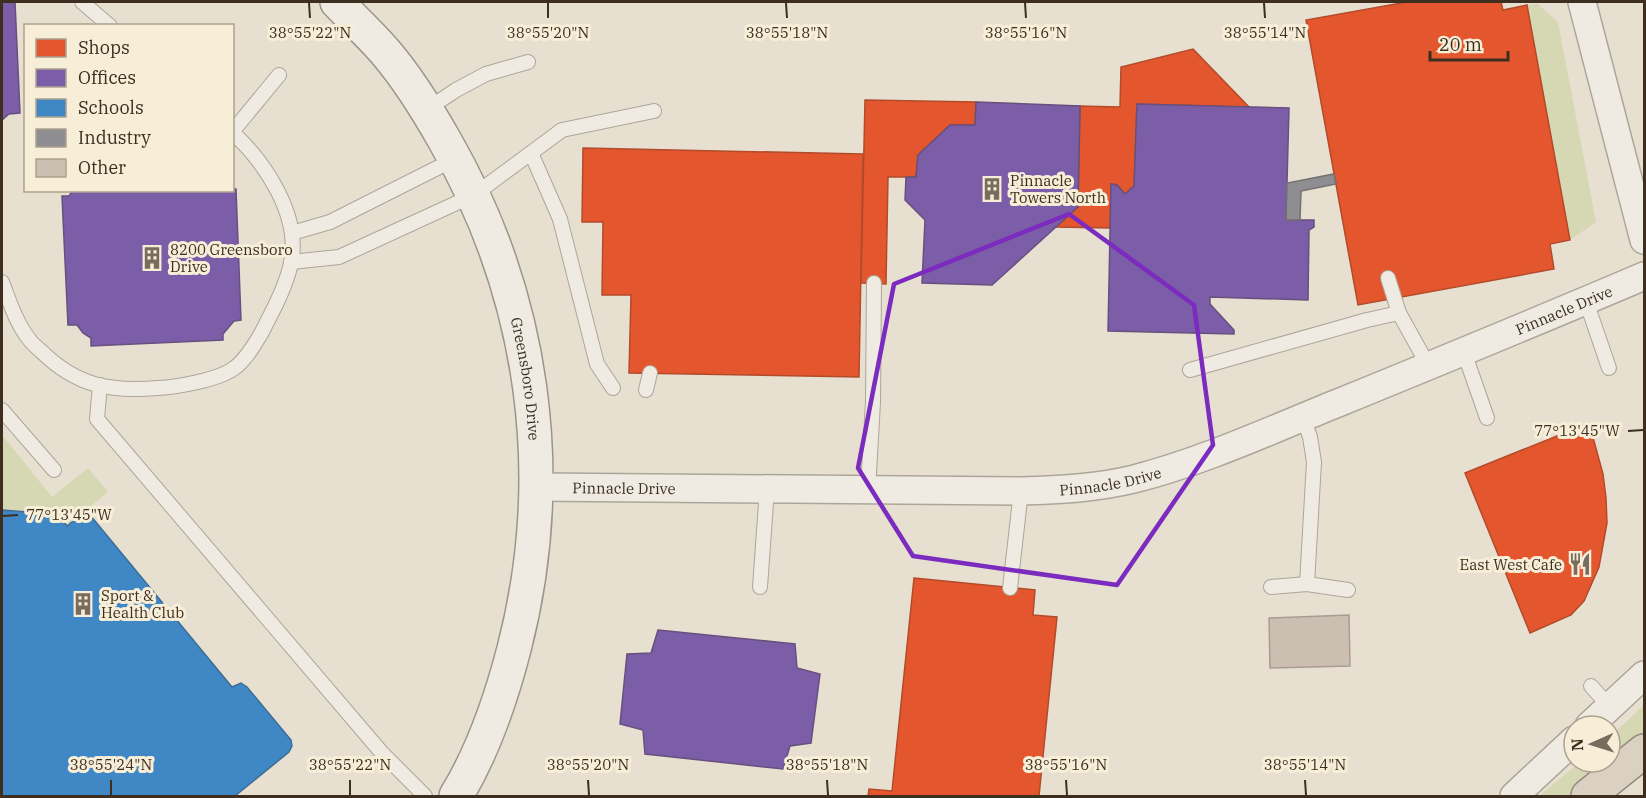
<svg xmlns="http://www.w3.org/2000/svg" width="1646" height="798" font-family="'IBM Plex Serif',serif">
  <rect width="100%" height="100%" fill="#e7e0d1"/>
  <g fill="#d6d7b3">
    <path d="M1538 4 1558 22 1596 222 1570 240 1527 5Z"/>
    <path d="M2 435 52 497 88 468 108 492 67 526 56 512 53 514 2 510Z"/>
    <path d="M1644 705V733L1638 740 1569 796H1539L1580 762H1610V737Z"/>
  </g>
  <g fill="#e4572e" stroke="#b24b2a" stroke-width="1.5">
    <path d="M1407 2H1501L1503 10 1527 5 1570 240 1550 244 1554 269 1358 305 1306 20Z"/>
    <path d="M1193 49 1249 107 1137 104 1134 186 1125 194 1117 185 1111 184 1110 228 1056 227 1078 207 1080 106 1120 107 1121 67Z"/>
    <path d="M865 100 976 102 975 125H950L918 155 916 177H888L886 284 861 283Z"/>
    <path d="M583 148 863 154 859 377 629 373 631 295H602L603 222H582Z"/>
    <path d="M1589 423 1603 474 1606 498 1607 523 1599 567 1584 601 1571 615 1530 633 1465 473Z"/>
    <path d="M914 578 1035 590 1033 615 1057 617 1039 796H868L869 789 892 791Z"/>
  </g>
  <g fill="#7b5ea7" stroke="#68507e" stroke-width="1.5">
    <path d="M2 2H15L20 113 9 114 2 120Z"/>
    <path d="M976 102 1080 106 1078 207 992 285 922 283 925 220 905 200 906 177H916L918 155 950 125H975Z"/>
    <path d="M1137 104 1289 108 1286 220H1314V227L1309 230 1308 300 1210 297V304L1234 330V334L1108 331 1111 184 1117 185 1125 194 1134 186Z"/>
    <path d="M232 189H236L241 320 234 321 223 334V340L91 346V338L83 333 77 325H68L62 196H69L73 190Z"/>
    <path d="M658 630 795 644 797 668 820 674 811 743 790 746 783 769 645 754 643 730 620 724 627 654 651 653Z"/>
  </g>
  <path fill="#3f88c5" stroke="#3e6d94" stroke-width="1.5" d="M2 510 53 514 56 512 67 526 82 514 90 515 232 687 241 683 247 687 291 740 292 746 289 752 235 796H2Z"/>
  <path fill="#8d8d92" stroke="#757070" stroke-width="1.5" d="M1334 174 1336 184 1301 191 1300 220H1286L1287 183Z"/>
  <path fill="#cbbfb2" stroke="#a89c90" stroke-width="1.5" d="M1349 615 1350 666 1270 668 1269 618Z"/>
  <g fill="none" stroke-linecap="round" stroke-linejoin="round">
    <g stroke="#ada599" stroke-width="16">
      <g id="lane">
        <path d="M82 2 110 26"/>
        <path d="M426 110 456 90 486 74 528 62"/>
        <path d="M531 153 560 219 597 364 613 388"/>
        <path d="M292 233 330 222 455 159"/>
        <path d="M291 262 339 257 474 195 562 130 654 111"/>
        <path d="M1388 278 1399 313"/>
        <path d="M2 282C9 300 16 323 29 339 32 344 38 348 42 352 77 386 110 392 158 388 177 387 217 380 233 369 247 360 262 333 269 318 278 301 287 282 291 263 301 216 265 162 232 132L279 75"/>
        <path d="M1586 301 1609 368"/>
        <path d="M1464 352 1487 418"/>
        <path d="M1190 370 1367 320 1399 313 1429 367"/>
        <path d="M100 385 97 419 382 753 425 796"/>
        <path d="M646 390 650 373"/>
        <path d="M2 410 54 470"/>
        <path d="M1303 417 1310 437 1314 462 1307 584"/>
        <path d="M868 490 873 402 874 283"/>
        <path d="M760 587 767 489"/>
        <path d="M1271 587 1307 584 1348 590"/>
        <path d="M1010 588 1021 491"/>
        <path d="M1591 686 1610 707"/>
      </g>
    </g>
    <g stroke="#ada599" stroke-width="30">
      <g id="street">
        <path d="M1582 2 1644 240"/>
        <path id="s1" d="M537 487 1021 491C1059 490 1097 488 1134 479 1204 461 1271 430 1338 403 1441 361 1543 319 1644 276"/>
        <path d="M1589 726 1644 675"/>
        <path d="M1514 796 1574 740"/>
      </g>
    </g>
    <g stroke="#9c958a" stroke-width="36">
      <g id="secondary">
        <path id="s2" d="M337 2C353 19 372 36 387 54 409 80 428 111 445 141 534 296 559 475 514 649 501 699 483 752 456 796"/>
      </g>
    </g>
    <g stroke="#928b80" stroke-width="36">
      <path id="highway" d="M1588 796 1644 751"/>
    </g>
    <use href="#lane" stroke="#efebe3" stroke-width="14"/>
    <use href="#street" stroke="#efebe3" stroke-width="27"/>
    <use href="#secondary" stroke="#efebe3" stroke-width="33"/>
    <use href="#highway" stroke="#dad1c2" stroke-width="33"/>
  </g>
  <path fill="none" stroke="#7b2cbf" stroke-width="4.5" stroke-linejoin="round" d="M1069 214 1194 305 1213 445 1117 585 913 556 858 468 894 284Z"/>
  <path fill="none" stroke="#3d2e20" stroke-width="2" d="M309 3 310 18M548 3V18M786 3 787 18M1025 3 1026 18M1264 3 1265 18M1628 431 1643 430M3 516 18 515M111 780V795M350 780V795M588 780 589 795M827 780 828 795M1066 780 1067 795M1305 780 1306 795"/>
  <defs>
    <g id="building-bare" transform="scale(1.8)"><path d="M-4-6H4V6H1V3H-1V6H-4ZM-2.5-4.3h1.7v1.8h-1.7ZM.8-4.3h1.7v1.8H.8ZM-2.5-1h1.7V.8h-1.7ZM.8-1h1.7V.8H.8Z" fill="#786c5e" stroke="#f7eed8" stroke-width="2.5" paint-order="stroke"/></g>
    <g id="restaurant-bare" transform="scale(1.8)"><path d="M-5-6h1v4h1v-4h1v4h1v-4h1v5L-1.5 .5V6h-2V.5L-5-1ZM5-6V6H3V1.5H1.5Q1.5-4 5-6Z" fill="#786c5e" stroke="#f7eed8" stroke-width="2.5" paint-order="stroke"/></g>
  </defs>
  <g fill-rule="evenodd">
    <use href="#building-bare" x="992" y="189"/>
    <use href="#building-bare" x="152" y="258"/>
    <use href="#restaurant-bare" x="1580" y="564"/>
    <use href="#building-bare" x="83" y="604"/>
  </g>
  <g text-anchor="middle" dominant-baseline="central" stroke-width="6" stroke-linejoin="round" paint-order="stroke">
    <g font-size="15" fill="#3d2e20" stroke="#f7eed8" text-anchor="start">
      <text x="1010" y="180">Pinnacle<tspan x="1010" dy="17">Towers North</tspan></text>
      <text x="170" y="249">8200 Greensboro<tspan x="170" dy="17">Drive</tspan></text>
      <text x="1562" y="564" text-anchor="end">East West Cafe</text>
      <text x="101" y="595">Sport &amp;<tspan x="101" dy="17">Health Club</tspan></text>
    </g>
    <g font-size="15" fill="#3d2e20" stroke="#f7eed8">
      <text stroke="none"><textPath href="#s1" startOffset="1060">Pinnacle Drive</textPath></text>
      <text stroke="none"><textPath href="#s2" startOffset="430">Greensboro Drive</textPath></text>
      <text stroke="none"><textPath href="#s1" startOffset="574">Pinnacle Drive</textPath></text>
      <text stroke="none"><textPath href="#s1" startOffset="87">Pinnacle Drive</textPath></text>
    </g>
  </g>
  <g font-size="15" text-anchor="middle" fill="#3d2e20" stroke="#f7eed8" stroke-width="6" stroke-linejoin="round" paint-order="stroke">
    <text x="310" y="38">38°55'22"N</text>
    <text x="548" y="38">38°55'20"N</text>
    <text x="787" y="38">38°55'18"N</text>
    <text x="1026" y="38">38°55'16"N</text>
    <text x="1265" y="38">38°55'14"N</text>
    <text x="1577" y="436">77°13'45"W</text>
    <text x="69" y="520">77°13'45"W</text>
    <text x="111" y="770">38°55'24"N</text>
    <text x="350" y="770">38°55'22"N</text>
    <text x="588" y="770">38°55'20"N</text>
    <text x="827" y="770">38°55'18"N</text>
    <text x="1066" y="770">38°55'16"N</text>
    <text x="1305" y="770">38°55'14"N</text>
  </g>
  <rect width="1646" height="798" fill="none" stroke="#3d2e20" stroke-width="6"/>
  <rect x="24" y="24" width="210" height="168" fill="#f7eed8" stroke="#ada18e" stroke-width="1.5"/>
  <rect x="36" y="39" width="30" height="18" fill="#e4572e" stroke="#ada18e" stroke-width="1.5"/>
  <text x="78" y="54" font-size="18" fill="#3d2e20">Shops</text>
  <rect x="36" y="69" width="30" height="18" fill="#7b5ea7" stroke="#ada18e" stroke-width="1.5"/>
  <text x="78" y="84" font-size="18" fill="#3d2e20">Offices</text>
  <rect x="36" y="99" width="30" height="18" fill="#3f88c5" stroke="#ada18e" stroke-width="1.5"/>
  <text x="78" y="114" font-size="18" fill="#3d2e20">Schools</text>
  <rect x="36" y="129" width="30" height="18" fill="#8d8d92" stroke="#ada18e" stroke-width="1.5"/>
  <text x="78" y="144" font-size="18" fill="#3d2e20">Industry</text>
  <rect x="36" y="159" width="30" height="18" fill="#cbbfb2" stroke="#ada18e" stroke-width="1.5"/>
  <text x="78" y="174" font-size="18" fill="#3d2e20">Other</text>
  <g transform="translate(1592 744) rotate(267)"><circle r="28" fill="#f7eed8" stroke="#ada18e" stroke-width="1.5"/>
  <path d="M0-4.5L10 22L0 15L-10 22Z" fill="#786c5e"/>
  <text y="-9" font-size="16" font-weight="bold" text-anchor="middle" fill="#3d2e20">N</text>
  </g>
  <path d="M1430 51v9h78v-9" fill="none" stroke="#3d2e20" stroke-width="3"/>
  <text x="1439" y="51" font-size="18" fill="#3d2e20" stroke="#f7eed8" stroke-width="4.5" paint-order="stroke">20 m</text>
</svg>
